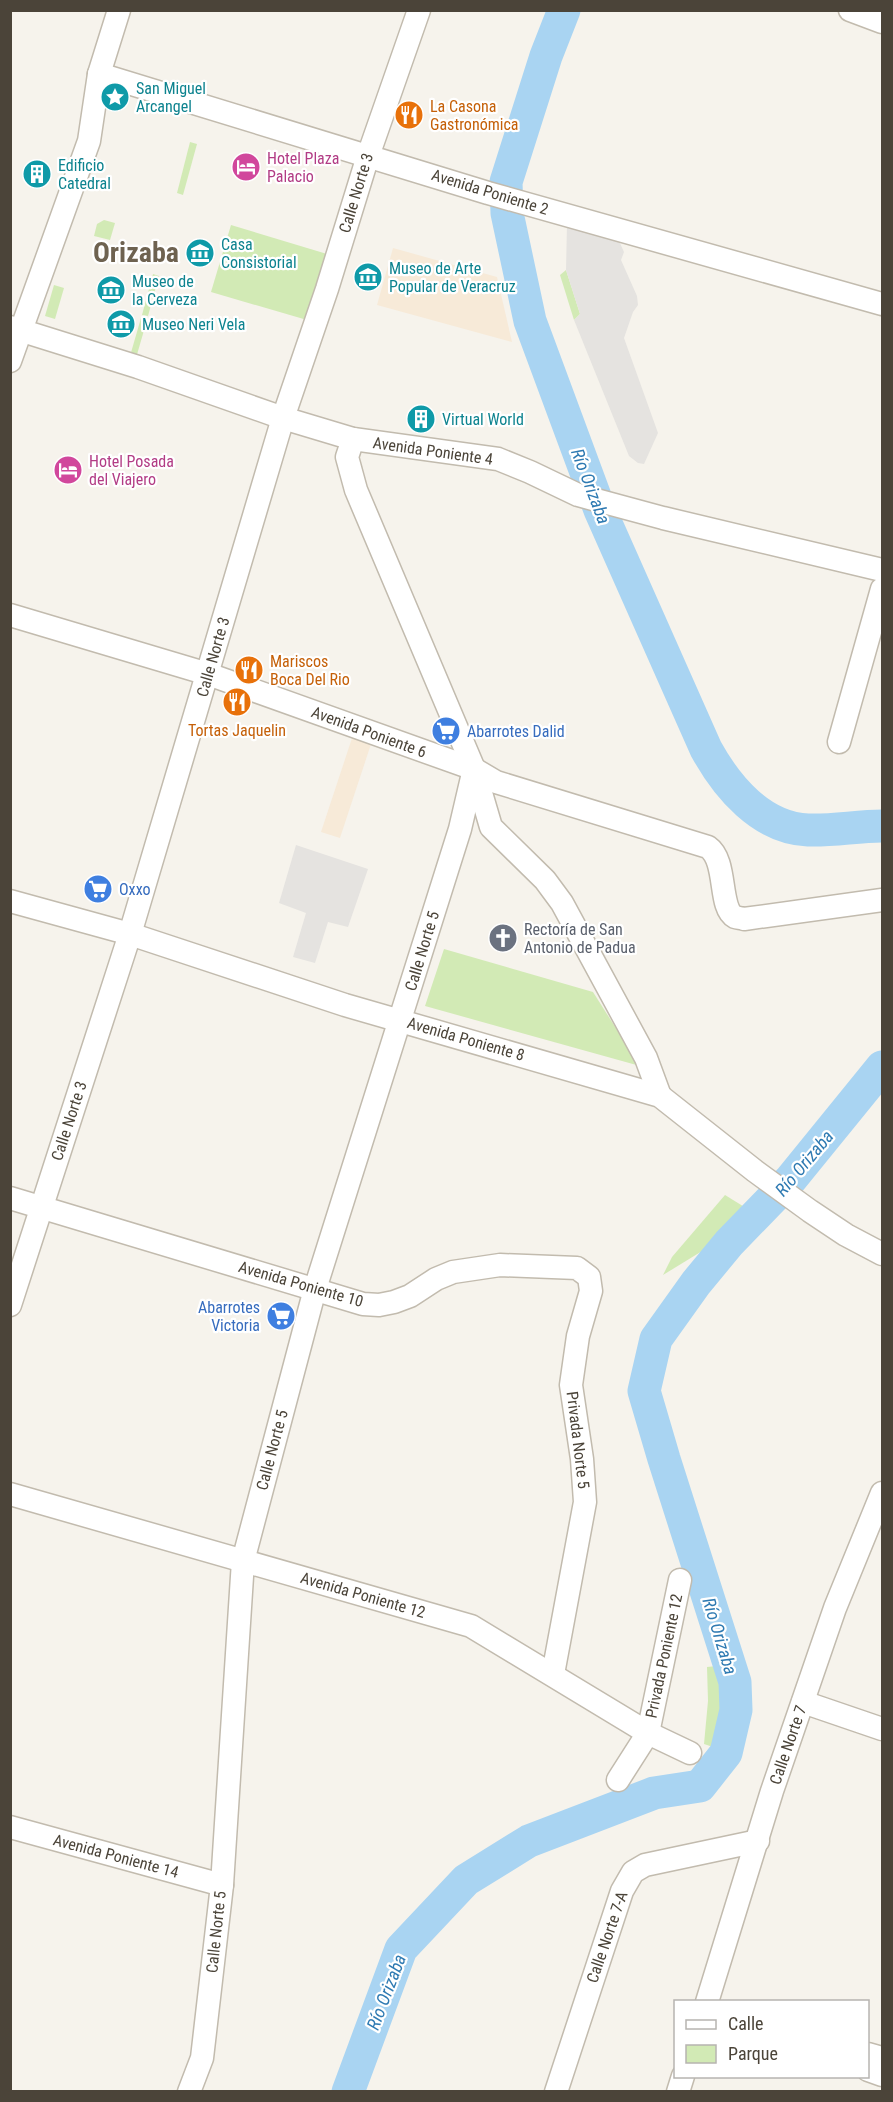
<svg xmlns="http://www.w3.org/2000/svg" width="893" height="2102" font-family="'Roboto Condensed',sans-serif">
  <rect width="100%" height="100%" fill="#f6f3ec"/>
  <g fill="#f7ead8">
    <path d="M393 248 497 277 512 342 377 305Z"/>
    <path d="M353 735 372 741 340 838 321 832Z"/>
  </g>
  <g fill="#d2eab5">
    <path d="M190 142 197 144 183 195 177 193Z"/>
    <path d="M104 220 115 223 110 240 94 236 97 224Z"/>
    <path d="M231 225 327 254 307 320 211 292Z"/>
    <path d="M566 270 580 314 574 320 560 275Z"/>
    <path d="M153 274 159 276 148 316 142 315Z"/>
    <path d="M54 285 64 288 55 319 45 316Z"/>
    <path d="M141 318 147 320 136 358 130 356Z"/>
    <path d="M444 949 593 992 640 1066 425 1006Z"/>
    <path d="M725 1195 746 1208 743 1226 663 1275 672 1257Z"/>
    <path d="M717 1666 722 1689 720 1734 713 1747 704 1744 708 1701 707 1667Z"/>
  </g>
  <g fill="#e5e3e0">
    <path d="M567 224 619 241 624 252 621 260 637 296 638 305 633 312 624 338 658 433 644 464 638 463 629 456 574 320 580 314 566 270Z"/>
    <path d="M296 845 368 869 348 927 328 922 315 963 293 957 306 913 279 903Z"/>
  </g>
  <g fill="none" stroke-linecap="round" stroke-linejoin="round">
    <g stroke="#a9d4f2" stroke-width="33">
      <path d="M564 10 546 56 506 182 507 213 530 321 600 510 706 749C727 787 761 828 808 830 833 831 857 826 882 826"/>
      <path d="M348 2092 401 1949 466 1880 529 1841 654 1793 700 1786 726 1753 736 1710 735 1682 664 1459 644 1391 656 1339 696 1283 729 1243 791 1179 882 1067"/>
    </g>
    <g stroke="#c2bbae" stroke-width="25">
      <g id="minor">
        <path d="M850 10 882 22"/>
        <path d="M99 74 488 193 882 304"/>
        <path d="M10 327 138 367 283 418 353 439 498 459 530 472 578 495 663 518 882 570"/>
        <path d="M10 361 89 141 99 74 119 10"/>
        <path d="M353 439 347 457 356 490 474 769 491 827 545 880 562 903 646 1058 660 1096"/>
        <path d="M10 615 208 674 474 769 496 782 708 847C728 861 718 908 735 917 738 918 741 918 744 919L882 900"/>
        <path d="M839 742 882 589"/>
        <path d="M10 901 130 934 345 1005 660 1096 755 1171 810 1211 846 1235 882 1254"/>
        <path d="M10 1198 363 1304 379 1305 394 1302 410 1296 436 1279 453 1272 500 1265 577 1268 589 1277 591 1291 578 1336 571 1385 582 1459 585 1502 553 1674"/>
        <path d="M10 1305 130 934 283 418 327 289 368 156 419 10"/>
        <path d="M10 1494 471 1626 648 1733 690 1753"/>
        <path d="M803 1702 882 1729"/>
        <path d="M618 1780 648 1733 680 1580"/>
        <path d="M10 1827 222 1885"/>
        <path d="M707 2002 772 1791 835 1608 882 1493"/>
        <path d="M868 2054 882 2058"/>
        <path d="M868 2070 882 2075"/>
        <path d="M189 2092 202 2058 222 1885 243 1561 315 1289 460 829 474 769"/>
        <path d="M556 2092 622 1891 633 1872 645 1865 758 1841"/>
        <path d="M678 2092 683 2076"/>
      </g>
    </g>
    <use href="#minor" stroke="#fff" stroke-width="22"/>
  </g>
  <defs>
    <g id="sight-disc" transform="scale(1.5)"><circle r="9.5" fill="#0f9aa8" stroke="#fff"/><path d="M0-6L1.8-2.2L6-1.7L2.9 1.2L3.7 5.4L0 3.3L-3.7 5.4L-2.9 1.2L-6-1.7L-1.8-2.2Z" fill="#fff"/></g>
    <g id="restaurant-disc" transform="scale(1.5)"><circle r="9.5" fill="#e8710a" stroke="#fff"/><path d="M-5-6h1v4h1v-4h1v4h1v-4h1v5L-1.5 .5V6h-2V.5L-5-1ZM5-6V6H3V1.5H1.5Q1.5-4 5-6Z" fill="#fff"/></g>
    <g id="hotel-disc" transform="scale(1.5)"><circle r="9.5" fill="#d1479c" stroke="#fff"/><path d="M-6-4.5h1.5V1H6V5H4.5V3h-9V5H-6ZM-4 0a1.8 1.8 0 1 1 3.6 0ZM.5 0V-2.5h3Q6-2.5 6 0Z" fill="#fff"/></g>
    <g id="building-disc" transform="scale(1.5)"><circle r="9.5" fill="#0f9aa8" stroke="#fff"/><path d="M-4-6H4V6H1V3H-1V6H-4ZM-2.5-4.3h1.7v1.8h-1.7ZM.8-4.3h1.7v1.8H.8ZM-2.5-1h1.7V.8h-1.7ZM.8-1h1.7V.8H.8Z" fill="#fff"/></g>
    <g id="museum-disc" transform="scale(1.5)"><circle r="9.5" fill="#0f9aa8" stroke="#fff"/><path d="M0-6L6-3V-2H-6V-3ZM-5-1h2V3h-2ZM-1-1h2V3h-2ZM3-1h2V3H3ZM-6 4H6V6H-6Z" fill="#fff"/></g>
    <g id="supermarket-disc" transform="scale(1.5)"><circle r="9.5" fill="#3f7fe0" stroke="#fff"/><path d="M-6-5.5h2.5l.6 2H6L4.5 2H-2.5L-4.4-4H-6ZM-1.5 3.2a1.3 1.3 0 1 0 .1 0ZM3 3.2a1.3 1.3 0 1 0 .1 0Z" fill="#fff"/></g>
    <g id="church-disc" transform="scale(1.5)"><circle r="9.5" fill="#6b7280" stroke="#fff"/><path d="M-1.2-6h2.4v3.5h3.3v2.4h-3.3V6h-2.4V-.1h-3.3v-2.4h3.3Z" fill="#fff"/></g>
  </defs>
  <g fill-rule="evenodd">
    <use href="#sight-disc" x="115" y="97"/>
    <use href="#restaurant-disc" x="409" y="115"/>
    <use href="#hotel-disc" x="246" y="167"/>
    <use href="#building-disc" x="37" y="174"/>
    <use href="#museum-disc" x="200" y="253"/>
    <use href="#museum-disc" x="368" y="277"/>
    <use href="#museum-disc" x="111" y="290"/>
    <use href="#museum-disc" x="121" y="324"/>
    <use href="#building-disc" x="421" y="419"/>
    <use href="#hotel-disc" x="68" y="470"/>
    <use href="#restaurant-disc" x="249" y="670"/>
    <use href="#restaurant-disc" x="237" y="702"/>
    <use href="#supermarket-disc" x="446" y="731"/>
    <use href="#supermarket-disc" x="98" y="889"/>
    <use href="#church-disc" x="503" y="938"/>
    <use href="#supermarket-disc" x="281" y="1316"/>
  </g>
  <g text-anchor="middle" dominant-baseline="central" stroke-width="4.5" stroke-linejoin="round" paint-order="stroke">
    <g font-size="16" fill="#0d838f" stroke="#fff" text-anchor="start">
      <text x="136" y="88">San Miguel<tspan x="136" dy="18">Arcangel</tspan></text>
      <text x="58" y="165">Edificio<tspan x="58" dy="18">Catedral</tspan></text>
      <text x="221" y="244">Casa<tspan x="221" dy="18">Consistorial</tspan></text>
      <text x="389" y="268">Museo de Arte<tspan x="389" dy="18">Popular de Veracruz</tspan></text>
      <text x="132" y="281">Museo de<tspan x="132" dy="18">la Cerveza</tspan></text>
      <text x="142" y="324">Museo Neri Vela</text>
      <text x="442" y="419">Virtual World</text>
    </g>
    <g font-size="16" fill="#c56008" stroke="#fff" text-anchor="start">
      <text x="430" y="106">La Casona<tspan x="430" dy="18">Gastronómica</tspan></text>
      <text x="270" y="661">Mariscos<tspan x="270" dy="18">Boca Del Rio</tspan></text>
      <text x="237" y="730" text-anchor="middle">Tortas Jaquelin</text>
    </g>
    <g font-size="16" fill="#b23c85" stroke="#fff" text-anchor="start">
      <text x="267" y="158">Hotel Plaza<tspan x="267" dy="18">Palacio</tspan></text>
      <text x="89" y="461">Hotel Posada<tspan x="89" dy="18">del Viajero</tspan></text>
    </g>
    <g font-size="16" fill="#4b4439" stroke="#fff">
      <text transform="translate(490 192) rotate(17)">Avenida Poniente 2</text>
      <text transform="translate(356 193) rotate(-73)">Calle Norte 3</text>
      <text transform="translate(433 451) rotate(8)">Avenida Poniente 4</text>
      <text transform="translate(213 657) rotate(-74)">Calle Norte 3</text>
      <text transform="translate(369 732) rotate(20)">Avenida Poniente 6</text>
      <text transform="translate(422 951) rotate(-73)">Calle Norte 5</text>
      <text transform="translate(466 1039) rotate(16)">Avenida Poniente 8</text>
      <text transform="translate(69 1121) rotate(-72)">Calle Norte 3</text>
      <text transform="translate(301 1284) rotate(16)">Avenida Poniente 10</text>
      <text transform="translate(578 1440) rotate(83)">Privada Norte 5</text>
      <text transform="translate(272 1450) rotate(-75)">Calle Norte 5</text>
      <text transform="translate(363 1595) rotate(16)">Avenida Poniente 12</text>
      <text transform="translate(664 1656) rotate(-78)">Privada Poniente 12</text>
      <text transform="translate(788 1745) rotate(-71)">Calle Norte 7</text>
      <text transform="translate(116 1856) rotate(15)">Avenida Poniente 14</text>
      <text transform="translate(216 1932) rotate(-84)">Calle Norte 5</text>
      <text transform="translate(607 1937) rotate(-71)">Calle Norte 7-A</text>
    </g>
    <g font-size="16" fill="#366cbe" stroke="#fff" text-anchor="start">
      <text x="467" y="731">Abarrotes Dalid</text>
      <text x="119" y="889">Oxxo</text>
      <text x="260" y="1307" text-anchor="end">Abarrotes<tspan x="260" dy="18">Victoria</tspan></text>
    </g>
    <g font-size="16" fill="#5b616d" stroke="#fff" text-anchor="start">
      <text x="524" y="929">Rectoría de San<tspan x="524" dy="18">Antonio de Padua</tspan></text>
    </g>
    <g font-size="18" font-style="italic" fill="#2e7ab2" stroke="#fff">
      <text transform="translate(591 486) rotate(69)">Río Orizaba</text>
      <text transform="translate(804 1163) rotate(-50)">Río Orizaba</text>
      <text transform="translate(720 1636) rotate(73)">Río Orizaba</text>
      <text transform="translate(386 1992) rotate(-69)">Río Orizaba</text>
    </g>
    <g font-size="28" font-weight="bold" fill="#6e6250" stroke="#fff">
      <text x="136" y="252">Orizaba</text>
    </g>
  </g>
  <rect width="893" height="2102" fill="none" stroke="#4b4439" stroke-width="24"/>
  <rect x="674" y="2000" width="195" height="78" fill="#ffffff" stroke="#b7b4b0" stroke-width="1.5"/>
  <rect x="686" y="2020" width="30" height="9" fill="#ffffff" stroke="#b7b4b0" stroke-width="1.5"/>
  <text x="728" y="2030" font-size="18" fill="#4b4439">Calle</text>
  <rect x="686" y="2045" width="30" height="18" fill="#d2eab5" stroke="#b7b4b0" stroke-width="1.5"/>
  <text x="728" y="2060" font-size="18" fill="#4b4439">Parque</text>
</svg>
